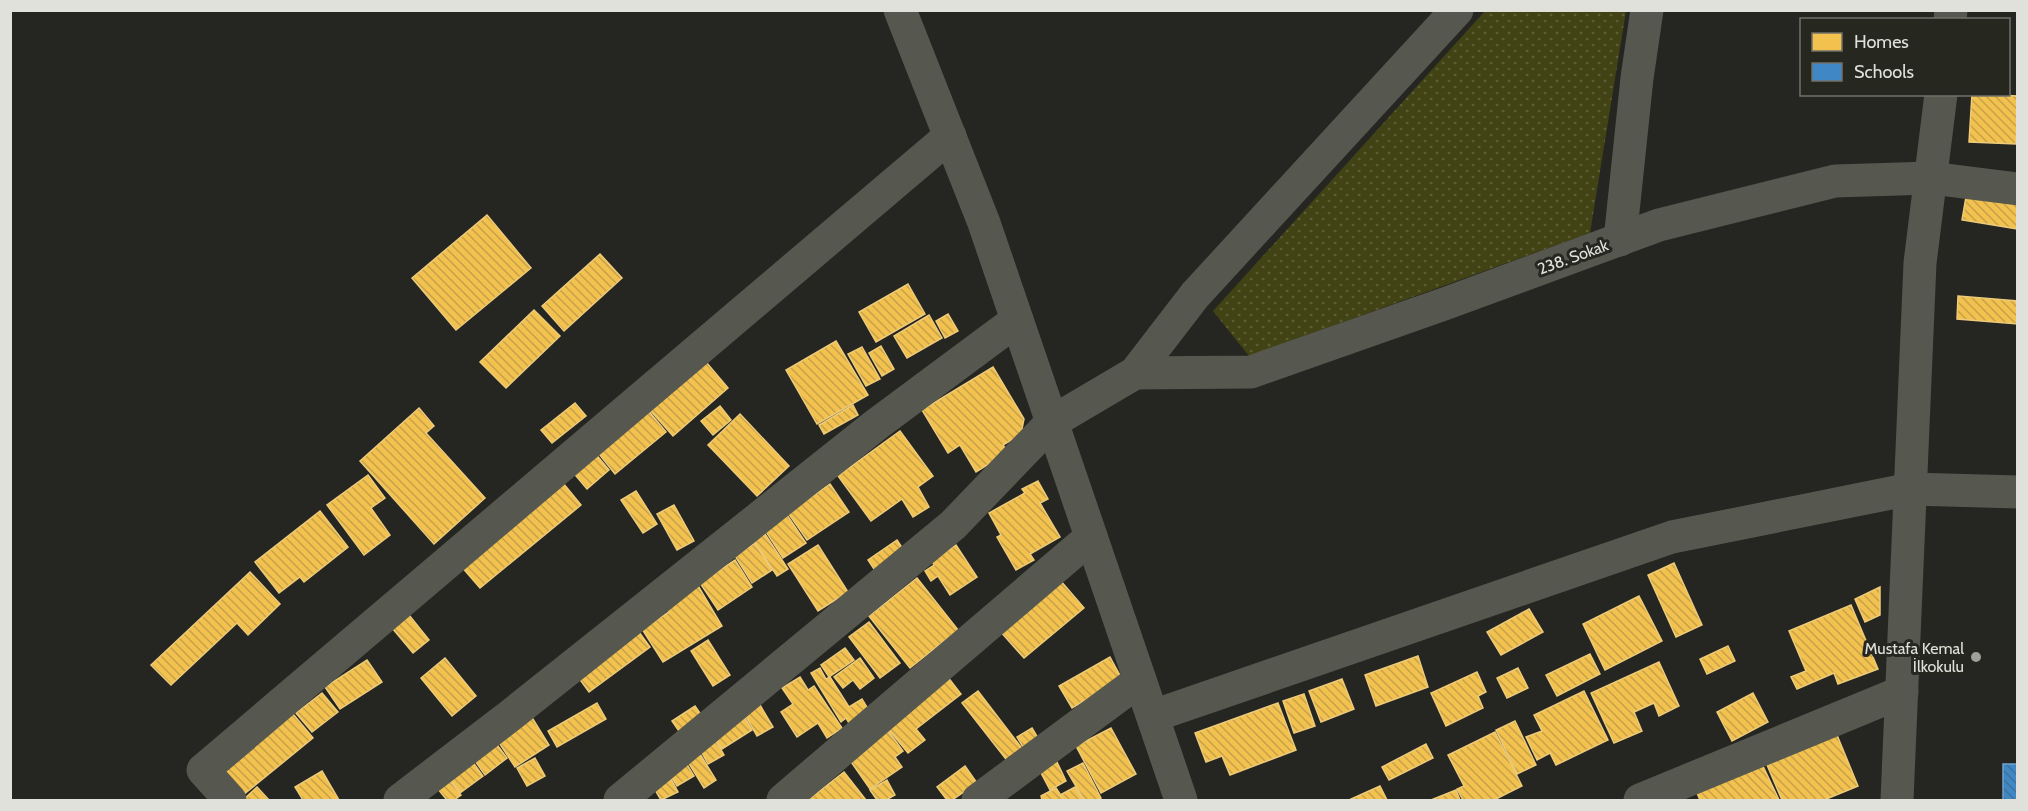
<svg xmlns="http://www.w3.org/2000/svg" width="2028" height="811" font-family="Cabin,sans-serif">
  <defs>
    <pattern id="park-dots" width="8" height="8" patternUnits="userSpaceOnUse" patternTransform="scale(1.5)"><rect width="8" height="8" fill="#424314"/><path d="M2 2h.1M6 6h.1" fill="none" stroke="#5d5e36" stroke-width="1.8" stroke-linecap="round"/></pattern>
    <pattern id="homes-back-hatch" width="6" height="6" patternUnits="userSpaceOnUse" patternTransform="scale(1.5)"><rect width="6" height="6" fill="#f2c14e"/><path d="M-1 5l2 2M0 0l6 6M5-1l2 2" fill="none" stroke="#c6a24b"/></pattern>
    <pattern id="schools-back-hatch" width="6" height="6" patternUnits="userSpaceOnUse" patternTransform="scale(1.5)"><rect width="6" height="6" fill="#3f88c5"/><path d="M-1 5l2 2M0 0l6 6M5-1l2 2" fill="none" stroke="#417097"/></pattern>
  </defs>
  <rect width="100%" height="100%" fill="#252521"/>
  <path fill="url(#park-dots)" d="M1485 11H1626L1590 233 1249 356 1213 311Z"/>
  <g fill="url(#homes-back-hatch)" stroke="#edcb79" stroke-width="1.5">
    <path d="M1972 94 2018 96 2016 144 1969 142Z"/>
    <path d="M1967 191 2018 199V229L1962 220Z"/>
    <path d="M487 215 531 268 456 330 412 278Z"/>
    <path d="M600 254 622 278 564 331 542 306Z"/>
    <path d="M908 284 925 314 876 342 859 312Z"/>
    <path d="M1958 296 2018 301V324L1957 319Z"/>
    <path d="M534 310 560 336 506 388 480 362Z"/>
    <path d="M948 314 958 331 945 338 936 321Z"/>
    <path d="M929 315 942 338 907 358 894 336Z"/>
    <path d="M836 341 868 395 817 424 786 370Z"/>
    <path d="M881 346 894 369 882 376 869 353Z"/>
    <path d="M862 347 880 379 866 386 848 354Z"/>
    <path d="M706 362 728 388 673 436 650 410Z"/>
    <path d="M993 367 1024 419 1021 434 1003 445 1008 452 976 472 960 445 948 453 922 410Z"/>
    <path d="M575 403 586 416 552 443 541 430Z"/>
    <path d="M853 405 858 415 824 434 819 425Z"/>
    <path d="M720 406 731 420 713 435 701 421Z"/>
    <path d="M419 408 434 426 426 433 485 498 434 544 360 461Z"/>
    <path d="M647 409 666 432 615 474 596 450Z"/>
    <path d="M740 414 789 466 757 496 708 445Z"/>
    <path d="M900 431 933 476 918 487 929 507 913 517 902 499 871 521 838 476Z"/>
    <path d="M594 452 609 470 587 489 572 471Z"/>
    <path d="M368 475 385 498 371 508 390 535 364 555 327 505Z"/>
    <path d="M1038 481 1048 499 1040 503 1060 537 1030 554 1034 560 1016 570 997 537 1001 535 989 513 1025 493 1022 489Z"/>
    <path d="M563 483 581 505 480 588 461 566Z"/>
    <path d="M830 484 849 512 807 540 788 513Z"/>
    <path d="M636 491 657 524 643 533 621 500Z"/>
    <path d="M674 505 694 541 677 550 657 514Z"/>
    <path d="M320 511 348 547 304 582 300 577 279 593 255 562Z"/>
    <path d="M787 515 806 543 783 558 765 530Z"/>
    <path d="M765 534 788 569 777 576 754 541Z"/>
    <path d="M897 540 907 555 878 575 868 560Z"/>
    <path d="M755 543 772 570 752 583 735 556Z"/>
    <path d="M818 545 848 592 818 611 788 564Z"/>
    <path d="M956 545 977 577 950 595 938 576 931 581 925 571 934 565 932 561Z"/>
    <path d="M735 560 752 587 718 610 700 583Z"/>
    <path d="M1674 563 1702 625 1676 637 1648 575Z"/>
    <path d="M250 572 280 604 248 635 237 623 171 685 151 665Z"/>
    <path d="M917 578 958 630 910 668 869 616Z"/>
    <path d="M1060 580 1084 608 1024 658 1000 631Z"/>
    <path d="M697 584 722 626 663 662 642 629 669 612 664 604Z"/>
    <path d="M1880 587V615L1865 622 1855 599Z"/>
    <path d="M1639 596 1662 641 1605 670 1583 624Z"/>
    <path d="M1851 605 1878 669 1838 684 1834 673 1797 689 1791 677 1806 671 1789 631Z"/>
    <path d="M1529 609 1543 632 1501 655 1487 632Z"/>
    <path d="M409 615 429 640 413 653 393 629Z"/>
    <path d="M869 622 900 663 880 678 849 637Z"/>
    <path d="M639 632 650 647 589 692 578 677Z"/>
    <path d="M708 640 730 675 713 686 691 651Z"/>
    <path d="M1728 646 1735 661 1707 674 1700 659Z"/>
    <path d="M845 648 854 660 829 677 821 665Z"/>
    <path d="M1590 654 1600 674 1557 696 1546 675Z"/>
    <path d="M1418 656 1428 687 1376 706 1365 675Z"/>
    <path d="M1110 657 1122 679 1072 708 1059 686Z"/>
    <path d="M445 658 476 696 452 716 421 678Z"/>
    <path d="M860 658 874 678 860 689 853 680 843 688 834 677Z"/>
    <path d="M367 660 382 682 340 709 325 687Z"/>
    <path d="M1659 662 1679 706 1659 716 1654 703 1634 712 1642 731 1614 743 1591 693Z"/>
    <path d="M820 668 826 679 830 677 849 707 862 699 870 712 850 725 846 718 841 722 811 673Z"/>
    <path d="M1518 668 1528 688 1507 698 1497 678Z"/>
    <path d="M1477 672 1486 692 1478 696 1483 708 1446 726 1431 693Z"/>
    <path d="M947 676 961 694 916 729 925 740 908 753 885 725Z"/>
    <path d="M800 677 808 690 814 686 842 728 827 738 818 723 797 737 781 712 793 704 782 688Z"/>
    <path d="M1342 679 1354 709 1321 722 1309 691Z"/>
    <path d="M978 691 1024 751 1009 763 962 703Z"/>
    <path d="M1584 691 1608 740 1556 765 1550 753 1537 760 1526 737 1542 731 1534 715Z"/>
    <path d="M322 693 338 712 312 732 296 713Z"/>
    <path d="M1753 693 1768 722 1732 741 1717 712Z"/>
    <path d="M1304 694 1315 726 1294 733 1283 701Z"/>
    <path d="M597 703 606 719 557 747 548 731Z"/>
    <path d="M1278 703 1296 750 1230 775 1222 756 1206 762 1195 733Z"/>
    <path d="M760 705 773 727 757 736 744 713Z"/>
    <path d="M695 706 704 719 681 734 672 721Z"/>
    <path d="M293 714 313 738 243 795 223 771Z"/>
    <path d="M531 716 549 745 515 767 496 738Z"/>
    <path d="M745 718 752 730 722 749 714 737Z"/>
    <path d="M1515 721 1536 765 1517 774 1496 730Z"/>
    <path d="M1032 728 1038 738 1023 747 1017 737Z"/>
    <path d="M1111 728 1136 774 1101 793 1076 746Z"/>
    <path d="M887 729 903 751 895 757 902 767 870 789 847 756Z"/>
    <path d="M1495 732 1522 786 1494 800H1463L1457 789 1464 786 1448 755Z"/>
    <path d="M1837 735 1858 786 1824 800H1782L1767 765Z"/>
    <path d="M715 739 724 755 708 764 701 751Z"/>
    <path d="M495 742 507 758 485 775 473 758Z"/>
    <path d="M1426 744 1433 758 1389 780 1382 767Z"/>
    <path d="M700 754 716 780 704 788 688 762Z"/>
    <path d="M535 758 545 776 527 786 517 768Z"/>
    <path d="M1056 760 1066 781 1050 790 1039 769Z"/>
    <path d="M472 761 483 776 460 793 449 777Z"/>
    <path d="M1761 762 1779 800H1700L1697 793Z"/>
    <path d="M686 763 694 776 677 786 669 773Z"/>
    <path d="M1083 763 1101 798 1096 800H1084L1067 771Z"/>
    <path d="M965 766 977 783 952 800H947L937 787Z"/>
    <path d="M322 771 339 800H303L295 787Z"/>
    <path d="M844 772 866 800H808Z"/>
    <path d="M670 777 678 792 661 800 655 790Z"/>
    <path d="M449 779 461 795 454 800H447L437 788Z"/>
    <path d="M887 780 895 795 886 800H877L870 790Z"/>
    <path d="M1380 786 1387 800H1349Z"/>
    <path d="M257 787 269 800H243Z"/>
    <path d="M1075 787 1083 800H1064L1060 795Z"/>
    <path d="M1056 788 1064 800H1042L1041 796Z"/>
    <path d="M1456 790 1460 800H1431Z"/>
  </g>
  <rect fill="url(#schools-back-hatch)" stroke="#70a3cc" stroke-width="1.5" x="2003" y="764" width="15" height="36"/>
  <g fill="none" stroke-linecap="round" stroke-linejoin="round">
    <g stroke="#56574e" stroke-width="33">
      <path d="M900 10 984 223 1181 800"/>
      <path d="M1950 20 1951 10"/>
      <path d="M1620 240 1637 78 1647 10"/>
      <path d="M1135 373 1251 372 1447 303 1659 225 1835 181 1931 178 2018 189"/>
      <path d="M1153 716 1672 537 1911 489 2018 492"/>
      <path d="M230 800 203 770 950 136"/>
      <path d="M400 800 511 715 877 424 1017 320"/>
      <path d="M620 800 953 525 1052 422 1135 373 1195 295 1457 10"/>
      <path d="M783 800 1091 537"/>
      <path d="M978 800 1140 680"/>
      <path d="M1640 800 1902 692"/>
      <path d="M1897 800 1920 263 1941 94"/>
    </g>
  </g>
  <circle fill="#9f9f9b" stroke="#26271f" stroke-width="2" cx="1976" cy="657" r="6"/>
  <g text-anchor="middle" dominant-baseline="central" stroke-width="6" stroke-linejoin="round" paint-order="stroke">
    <g font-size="16" fill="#e1e1dc" stroke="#26271f">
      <text transform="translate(1573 257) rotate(-20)">238. Sokak</text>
    </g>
    <g font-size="16" fill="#e1e1dc" stroke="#26271f" text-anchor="end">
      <text x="1964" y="648">Mustafa Kemal<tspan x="1964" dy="18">İlkokulu</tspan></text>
    </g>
  </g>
  <rect width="2028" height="811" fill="none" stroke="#e1e1dc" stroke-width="24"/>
  <rect x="1800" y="18" width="210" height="78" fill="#26271f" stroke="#71716b" stroke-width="1.5"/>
  <rect x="1812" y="33" width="30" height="18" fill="#f2c14e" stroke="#71716b" stroke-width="1.5"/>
  <text x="1854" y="48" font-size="18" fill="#e1e1dc">Homes</text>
  <rect x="1812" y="63" width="30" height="18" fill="#3f88c5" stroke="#71716b" stroke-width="1.5"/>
  <text x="1854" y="78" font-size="18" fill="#e1e1dc">Schools</text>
</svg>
